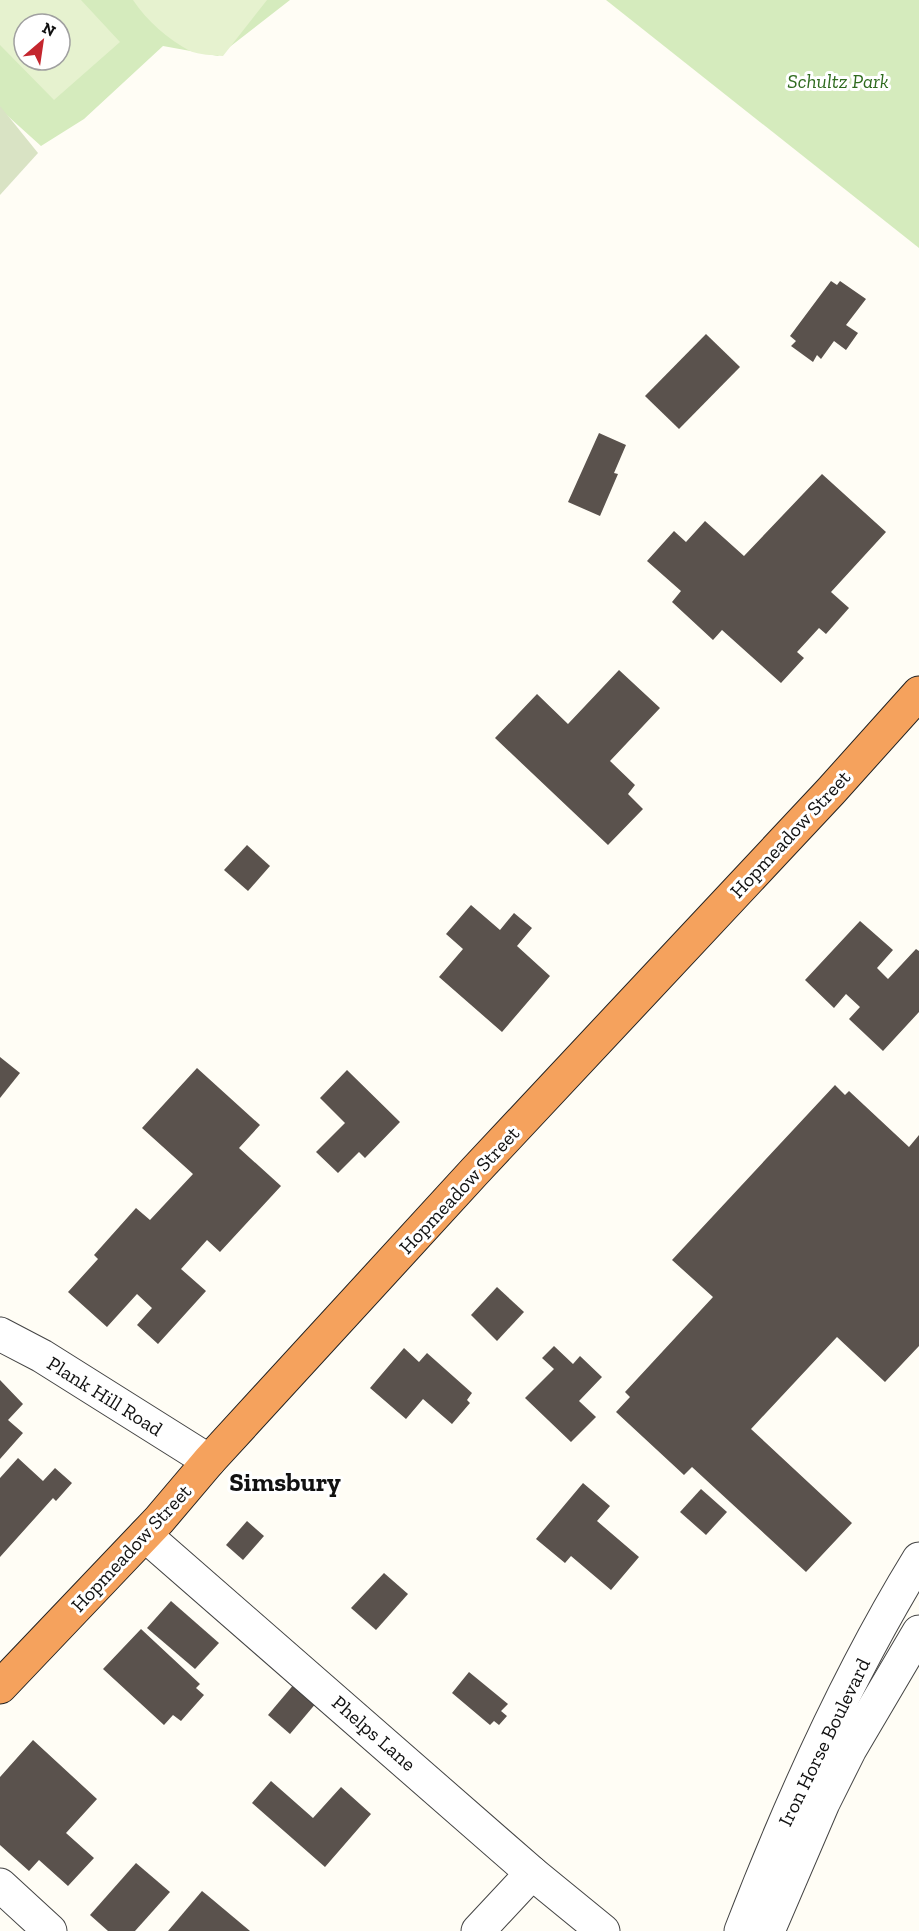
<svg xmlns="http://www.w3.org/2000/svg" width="919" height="1931" font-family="'Zilla Slab',serif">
  <rect width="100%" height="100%" fill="#fffdf5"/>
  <g fill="#d5ebbd" fill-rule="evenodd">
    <path d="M0 0H290L218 56 163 46 84 119 41 146 0 109ZM24 24H60V60H24Z"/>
    <path d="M606 0H919V248Z"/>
  </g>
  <path fill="#d9e3c4" d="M0 106 38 153 0 195Z"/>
  <g fill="#e6f2cf" fill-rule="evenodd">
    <path d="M0 0H81L120 42 54 100 0 45ZM24 24H60V60H24Z"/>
    <path d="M133 0H267L223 56C213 55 199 55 190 51 168 39 147 21 133 0Z"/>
  </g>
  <g fill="#5a524d">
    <path d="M831 281 837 285 840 281 866 299 846 325 858 333 846 350 834 341 821 359 817 355 813 362 791 346 796 341 790 336Z"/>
    <path d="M706 334 740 367 679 429 645 396Z"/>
    <path d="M599 433 626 445 614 473 618 474 600 516 568 502Z"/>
    <path d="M822 474 886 532 831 592 849 608 826 634 819 628 797 652 804 658 781 683 722 630 713 640 672 602 681 591 647 561 674 531 686 542 705 521 744 556Z"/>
    <path d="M619 670 660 708 610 761 635 785 628 794 643 809 608 845 495 738 537 694 568 724Z"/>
    <path d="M247 845 270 866 248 891 224 870Z"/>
    <path d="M471 905 500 930 514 913 532 928 517 946 550 976 502 1032 439 977 463 949 446 934Z"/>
    <path d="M860 921 893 950 877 968 888 979 916 949 919 951V1012L883 1051 849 1019 860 1007 846 994 834 1008 805 980Z"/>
    <path d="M0 1057 20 1073 0 1098Z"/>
    <path d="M197 1068 260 1125 239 1148 281 1186 220 1252 207 1240 181 1269 206 1291 158 1344 137 1325 152 1308 137 1294 107 1327 68 1292 98 1259 94 1255 136 1208 150 1220 193 1174 142 1128Z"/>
    <path d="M347 1070 400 1122 365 1158 359 1152 338 1173 316 1152 345 1123 320 1098Z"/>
    <path d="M835 1085 845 1095 849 1091 909 1147 919 1135V1346L885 1382 837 1337 751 1429 852 1523 806 1572 692 1467 684 1475 616 1412 630 1397 625 1392 713 1297 672 1260Z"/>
    <path d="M497 1287 524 1312 497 1341 471 1315Z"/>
    <path d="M554 1346 573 1364 580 1356 602 1377 579 1401 596 1417 571 1442 525 1398 554 1369 542 1358Z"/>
    <path d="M404 1348 419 1362 427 1353 472 1393 467 1400 470 1403 452 1424 423 1399 406 1419 370 1388Z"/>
    <path d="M0 1380 23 1404 8 1420 23 1433 0 1459Z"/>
    <path d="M18 1458 43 1481 55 1468 72 1483 56 1501 53 1498 0 1557V1478Z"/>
    <path d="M583 1483 610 1506 597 1521 639 1557 611 1590 571 1556 565 1563 536 1539Z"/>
    <path d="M701 1489 727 1512 706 1535 680 1512Z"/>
    <path d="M247 1521 264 1536 243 1560 226 1545Z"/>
    <path d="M384 1573 408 1594 376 1630 351 1608Z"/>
    <path d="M171 1601 219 1643 195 1669 147 1628Z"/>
    <path d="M141 1629 200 1684 196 1688 204 1695 181 1721 173 1715 164 1725 103 1669Z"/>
    <path d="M469 1672 508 1704 501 1711 507 1716 499 1725 494 1721 490 1725 452 1693Z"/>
    <path d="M295 1683 317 1702 290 1734 268 1715Z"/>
    <path d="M33 1740 97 1799 66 1833 94 1858 68 1886 39 1860 29 1871 0 1845V1777Z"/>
    <path d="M271 1781 313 1818 341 1787 371 1814 325 1867 252 1803Z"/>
    <path d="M136 1863 170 1892 135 1931H108L90 1915Z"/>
    <path d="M202 1891 207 1895 250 1931H168Z"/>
  </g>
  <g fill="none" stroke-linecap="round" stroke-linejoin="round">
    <g stroke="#444" stroke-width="35">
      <g id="minor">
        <path d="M0 1334 42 1356 209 1461"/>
        <path d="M145 1535 532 1873 603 1931"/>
        <path d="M0 1885 50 1931"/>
        <path d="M478 1931 532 1873"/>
        <path d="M741 1931C790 1804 847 1676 919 1559"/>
        <path d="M768 1931 823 1803 850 1749 919 1632"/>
      </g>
    </g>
    <g stroke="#222" stroke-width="35">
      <path id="highway" d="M0 1687 159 1520 209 1461 475 1171 831 791 919 693"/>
    </g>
    <use href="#minor" stroke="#fff" stroke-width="33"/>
    <use href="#highway" stroke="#f5a25d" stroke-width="33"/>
  </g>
  <g text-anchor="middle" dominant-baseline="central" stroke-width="6" stroke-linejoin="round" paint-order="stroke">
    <g font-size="20" font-style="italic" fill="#2f6b1f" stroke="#fff">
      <text x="838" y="81">Schultz Park</text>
    </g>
    <g font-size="20" fill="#111" stroke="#fff">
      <text transform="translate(790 834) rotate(-47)">Hopmeadow Street</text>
      <text transform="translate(459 1190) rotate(-47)">Hopmeadow Street</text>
      <text transform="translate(105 1396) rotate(32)">Plank Hill Road</text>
      <text transform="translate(131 1548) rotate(-47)">Hopmeadow Street</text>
      <text transform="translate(374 1733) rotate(41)">Phelps Lane</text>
      <text transform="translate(824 1742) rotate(-64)">Iron Horse Boulevard</text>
    </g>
    <g font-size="26" font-weight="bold" fill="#111" stroke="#fff">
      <text x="285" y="1482">Simsbury</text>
    </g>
  </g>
  <g transform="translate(42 42) rotate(29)"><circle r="28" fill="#ffffff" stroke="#a0a0a0" stroke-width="1.5"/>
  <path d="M0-4.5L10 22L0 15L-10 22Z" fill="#c4262e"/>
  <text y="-9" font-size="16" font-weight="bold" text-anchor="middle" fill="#111111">N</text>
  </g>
</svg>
